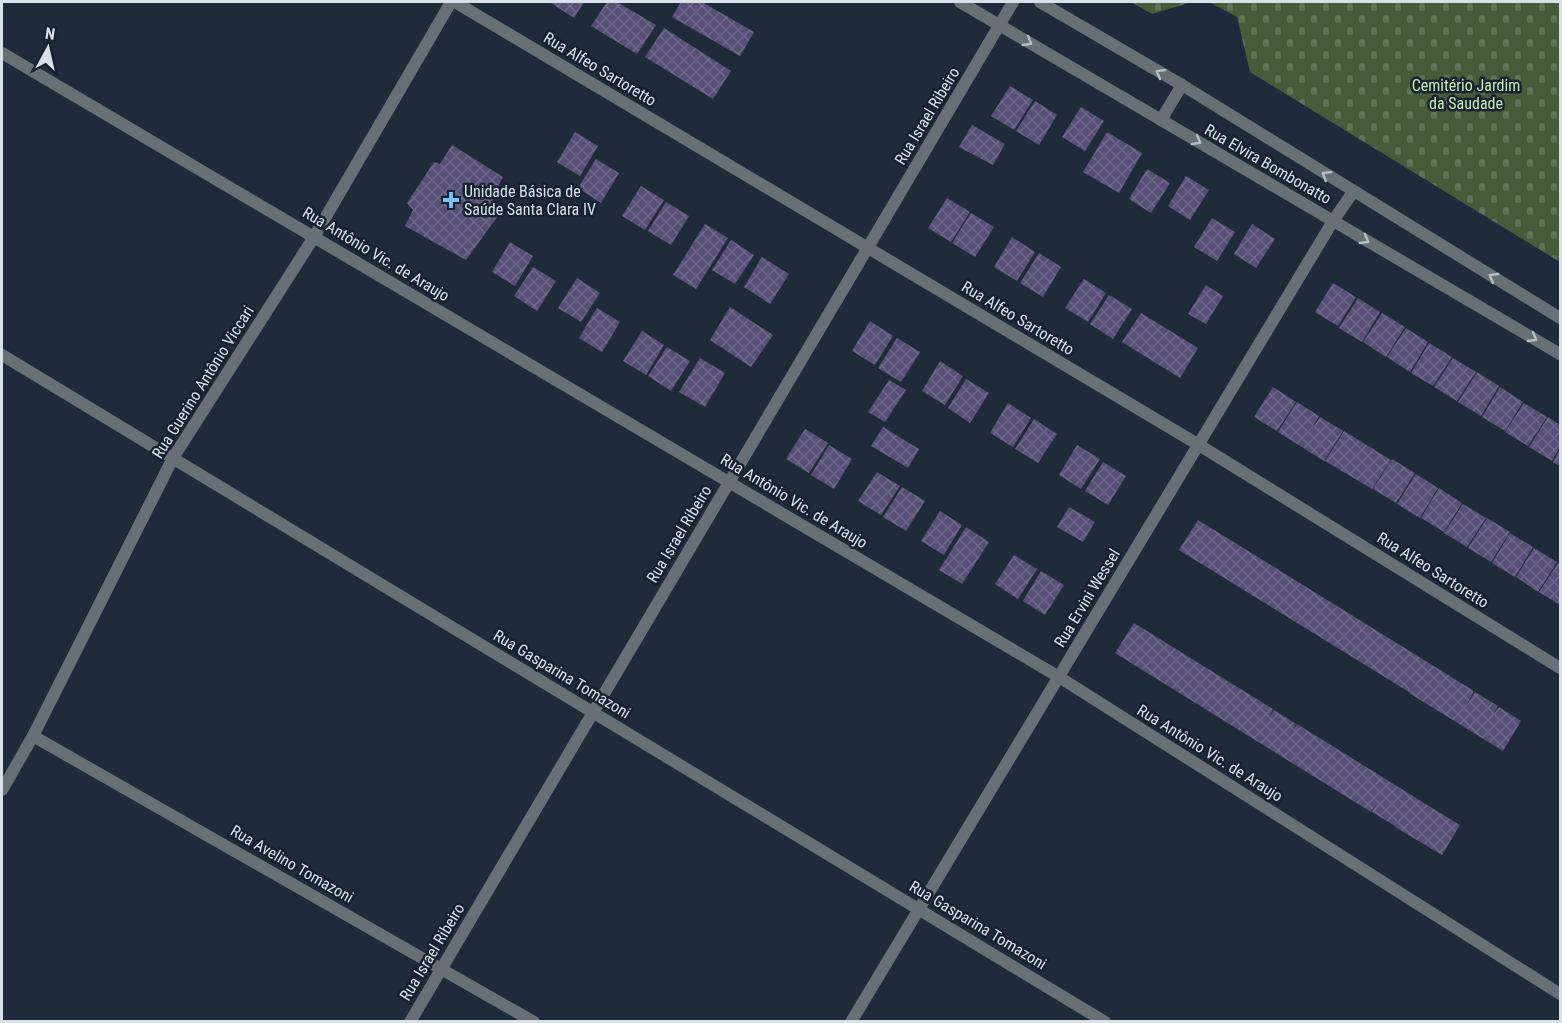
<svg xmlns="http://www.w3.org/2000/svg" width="1562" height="1023" font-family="'Roboto Condensed',sans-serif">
  <defs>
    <pattern id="cemetery-stones" width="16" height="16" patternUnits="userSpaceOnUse" patternTransform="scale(1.5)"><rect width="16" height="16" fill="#465c39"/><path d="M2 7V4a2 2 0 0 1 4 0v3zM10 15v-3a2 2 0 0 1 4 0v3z" fill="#607356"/></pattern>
    <pattern id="building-cross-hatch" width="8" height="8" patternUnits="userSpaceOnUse" patternTransform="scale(1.5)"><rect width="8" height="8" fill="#574f76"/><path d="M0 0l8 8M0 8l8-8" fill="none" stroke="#6e688a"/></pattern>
  </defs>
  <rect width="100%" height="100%" fill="#1f2b3b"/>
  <g fill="url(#cemetery-stones)">
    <path d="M1131 2H1192L1152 14Z"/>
    <path d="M1209 2H1560V262L1250 72 1237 17Z"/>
  </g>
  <g fill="url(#building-cross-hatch)">
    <path d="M552 2H584L574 18 551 3Z"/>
    <path d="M607 2H617L656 25 637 54 591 26Z"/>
    <path d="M681 2H702L754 32 740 56 672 17Z"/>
    <path d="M664 28 731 71 713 99 645 57Z"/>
    <path d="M1010 86 1033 100 1014 130 991 116Z"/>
    <path d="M1035 101 1057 115 1039 145 1016 131Z"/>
    <path d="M1081 107 1104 121 1085 151 1062 137Z"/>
    <path d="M972 125 1005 144 993 165 959 147Z"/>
    <path d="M575 132 598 146 580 176 557 162Z"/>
    <path d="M1107 132 1142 153 1119 193 1083 172Z"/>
    <path d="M452 145 503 177 492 198 503 209 466 260 405 226 413 210 407 203 434 162 440 164Z"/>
    <path d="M596 159 619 173 601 203 578 188Z"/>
    <path d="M1147 169 1170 183 1151 213 1129 199Z"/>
    <path d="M1186 176 1209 190 1190 220 1168 206Z"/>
    <path d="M641 186 664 200 645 230 622 216Z"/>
    <path d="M947 198 970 212 951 242 928 228Z"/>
    <path d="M666 202 689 216 671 245 648 231Z"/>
    <path d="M971 213 994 227 975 257 952 243Z"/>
    <path d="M1212 218 1235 232 1217 261 1194 247Z"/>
    <path d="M705 224 728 238 696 289 673 275Z"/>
    <path d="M1252 224 1275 239 1256 268 1234 254Z"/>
    <path d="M1012 237 1035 252 1017 281 994 267Z"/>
    <path d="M731 240 754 255 735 284 712 270Z"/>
    <path d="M510 242 533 256 515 286 492 272Z"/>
    <path d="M1039 253 1061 267 1043 297 1020 283Z"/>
    <path d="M762 257 789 274 770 304 744 287Z"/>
    <path d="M533 267 556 281 537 311 514 296Z"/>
    <path d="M577 278 600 293 581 322 558 308Z"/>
    <path d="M1084 279 1106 293 1088 322 1065 308Z"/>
    <path d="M1333 283 1356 297 1338 326 1315 312Z"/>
    <path d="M1206 285 1223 296 1206 324 1188 314Z"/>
    <path d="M1109 295 1132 309 1113 339 1090 324Z"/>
    <path d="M1358 298 1380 312 1362 342 1339 328Z"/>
    <path d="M730 307 773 335 751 367 710 340Z"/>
    <path d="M597 308 620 322 602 352 579 338Z"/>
    <path d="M1141 313 1198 348 1180 378 1122 342Z"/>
    <path d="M1382 313 1405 327 1386 357 1363 342Z"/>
    <path d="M870 321 893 336 875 365 852 351Z"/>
    <path d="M1406 328 1428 342 1410 372 1387 357Z"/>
    <path d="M642 331 664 345 646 375 623 361Z"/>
    <path d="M897 338 920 352 901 382 878 368Z"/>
    <path d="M1429 343 1452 357 1433 386 1411 373Z"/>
    <path d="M667 347 690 361 671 391 648 376Z"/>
    <path d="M700 358 725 373 705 407 679 392Z"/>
    <path d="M1453 358 1476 372 1457 401 1434 387Z"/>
    <path d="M940 361 963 376 945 405 922 391Z"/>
    <path d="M1477 372 1499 386 1481 416 1458 402Z"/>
    <path d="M966 379 989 393 970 423 948 408Z"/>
    <path d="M889 380 906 390 885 422 868 412Z"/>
    <path d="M1273 387 1296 402 1277 431 1254 417Z"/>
    <path d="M1500 387 1523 402 1505 431 1482 417Z"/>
    <path d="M1297 402 1319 416 1310 432 1320 417 1343 431 1324 461 1278 432Z"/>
    <path d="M1008 403 1031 418 1013 447 990 433Z"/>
    <path d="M1524 403 1547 417 1528 446 1505 432Z"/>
    <path d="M1548 417 1560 425V447L1552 461 1529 447Z"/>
    <path d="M1034 419 1057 434 1038 463 1015 449Z"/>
    <path d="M883 427 919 449 908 468 871 446Z"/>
    <path d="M805 429 828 443 809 473 786 459Z"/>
    <path d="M1344 431 1391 460 1372 489 1325 461Z"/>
    <path d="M829 445 852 459 834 489 811 475Z"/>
    <path d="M1077 445 1100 459 1081 489 1059 475Z"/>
    <path d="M1560 449V466L1553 462Z"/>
    <path d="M1392 459 1415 473 1396 503 1373 489Z"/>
    <path d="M1103 462 1126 476 1108 505 1085 491Z"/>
    <path d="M877 472 900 486 881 515 858 501Z"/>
    <path d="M1416 474 1438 488 1420 518 1397 504Z"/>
    <path d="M902 487 925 501 906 531 883 517Z"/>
    <path d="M1439 488 1462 503 1444 532 1421 518Z"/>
    <path d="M1463 504 1486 518 1467 547 1444 533Z"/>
    <path d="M1069 507 1095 522 1083 542 1057 527Z"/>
    <path d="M940 511 962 525 944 555 921 541Z"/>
    <path d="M1487 518 1510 532 1491 562 1468 548Z"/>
    <path d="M1198 520 1474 691 1465 708 1475 692 1498 706 1493 715 1499 707 1521 721 1503 751 1409 693 1419 676 1409 692 1179 550Z"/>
    <path d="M966 527 989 542 962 584 939 570Z"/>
    <path d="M1510 533 1533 547 1515 577 1492 563Z"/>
    <path d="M1534 548 1557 562 1538 592 1516 577Z"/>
    <path d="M1014 555 1037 569 1018 599 995 584Z"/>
    <path d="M1558 563 1560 564V605L1539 592Z"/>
    <path d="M1041 571 1064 585 1045 615 1023 601Z"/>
    <path d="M1134 623 1273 709 1268 719 1274 710 1296 724 1291 733 1297 724 1437 811 1431 822 1437 811 1460 825 1442 855 1395 827 1401 816 1395 826 1372 812 1377 803 1371 812 1115 653Z"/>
  </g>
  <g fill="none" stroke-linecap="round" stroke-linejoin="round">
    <g stroke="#686f77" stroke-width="12">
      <path d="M455 2 1199 445 1560 668"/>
      <path d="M960 2 1560 354"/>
      <path d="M1040 2 1182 85 1560 318"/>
      <path d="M2 53 1059 677 1560 994"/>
      <path d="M1161 120 1182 85"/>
      <path d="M2 355 1105 1022"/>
      <path d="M33 736 534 1022"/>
      <path d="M410 1022 1013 2"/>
      <path d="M851 1022 1333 221 1353 192"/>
    </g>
    <path stroke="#686f77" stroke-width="12" d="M2 790 33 736 173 458 314 237 451 2"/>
  </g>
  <defs><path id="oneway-chevron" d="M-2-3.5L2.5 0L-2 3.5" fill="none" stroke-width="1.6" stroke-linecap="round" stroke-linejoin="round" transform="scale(1.5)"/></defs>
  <g stroke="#b6bec8">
    <use href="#oneway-chevron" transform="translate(1028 42) rotate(30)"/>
    <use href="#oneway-chevron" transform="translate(1160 73) rotate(-150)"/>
    <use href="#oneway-chevron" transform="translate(1197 141) rotate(30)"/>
    <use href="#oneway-chevron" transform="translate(1326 175) rotate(-148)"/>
    <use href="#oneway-chevron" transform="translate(1365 240) rotate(30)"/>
    <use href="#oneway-chevron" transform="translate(1493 277) rotate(-149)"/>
    <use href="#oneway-chevron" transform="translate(1533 338) rotate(30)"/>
  </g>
  <path fill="#7cbef9" stroke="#162131" stroke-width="2" d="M448 191h6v6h6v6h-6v6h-6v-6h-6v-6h6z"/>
  <g text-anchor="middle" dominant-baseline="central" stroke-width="5" stroke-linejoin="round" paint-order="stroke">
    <g font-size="16" fill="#d8e0ea" stroke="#162131">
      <text transform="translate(600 69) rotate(31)">Rua Alfeo Sartoretto</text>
      <text transform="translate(927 116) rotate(-59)">Rua Israel Ribeiro</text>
      <text transform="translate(1268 164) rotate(30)">Rua Elvira Bombonatto</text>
      <text transform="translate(376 254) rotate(31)">Rua Antônio Vic. de Araujo</text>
      <text transform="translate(1018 318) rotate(31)">Rua Alfeo Sartoretto</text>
      <text transform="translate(203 382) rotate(-58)">Rua Guerino Antônio Viccari</text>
      <text transform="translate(794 501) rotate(31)">Rua Antônio Vic. de Araujo</text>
      <text transform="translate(679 534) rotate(-59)">Rua Israel Ribeiro</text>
      <text transform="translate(1433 570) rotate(32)">Rua Alfeo Sartoretto</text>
      <text transform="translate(1087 598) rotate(-59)">Rua Ervini Wessel</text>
      <text transform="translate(562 674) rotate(31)">Rua Gasparina Tomazoni</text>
      <text transform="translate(1210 753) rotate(32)">Rua Antônio Vic. de Araujo</text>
      <text transform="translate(292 864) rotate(30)">Rua Avelino Tomazoni</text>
      <text transform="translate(978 925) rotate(31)">Rua Gasparina Tomazoni</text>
      <text transform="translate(432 952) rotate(-59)">Rua Israel Ribeiro</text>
    </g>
    <g font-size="16" fill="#c5edae" stroke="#162131">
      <text x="1466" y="85">Cemitério Jardim<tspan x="1466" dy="18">da Saudade</tspan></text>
    </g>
    <g font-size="16" fill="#d8e0ea" stroke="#162131" text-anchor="start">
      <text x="464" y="191">Unidade Básica de<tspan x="464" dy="18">Saúde Santa Clara IV</tspan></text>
    </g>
  </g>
  <rect width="1562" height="1023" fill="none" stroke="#d8e0ea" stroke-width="6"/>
  <g transform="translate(48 48) rotate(8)" stroke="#162131" stroke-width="4.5" paint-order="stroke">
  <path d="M0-4.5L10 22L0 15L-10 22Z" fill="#d8e0ea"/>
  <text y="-9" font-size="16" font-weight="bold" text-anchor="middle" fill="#d8e0ea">N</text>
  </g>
</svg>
